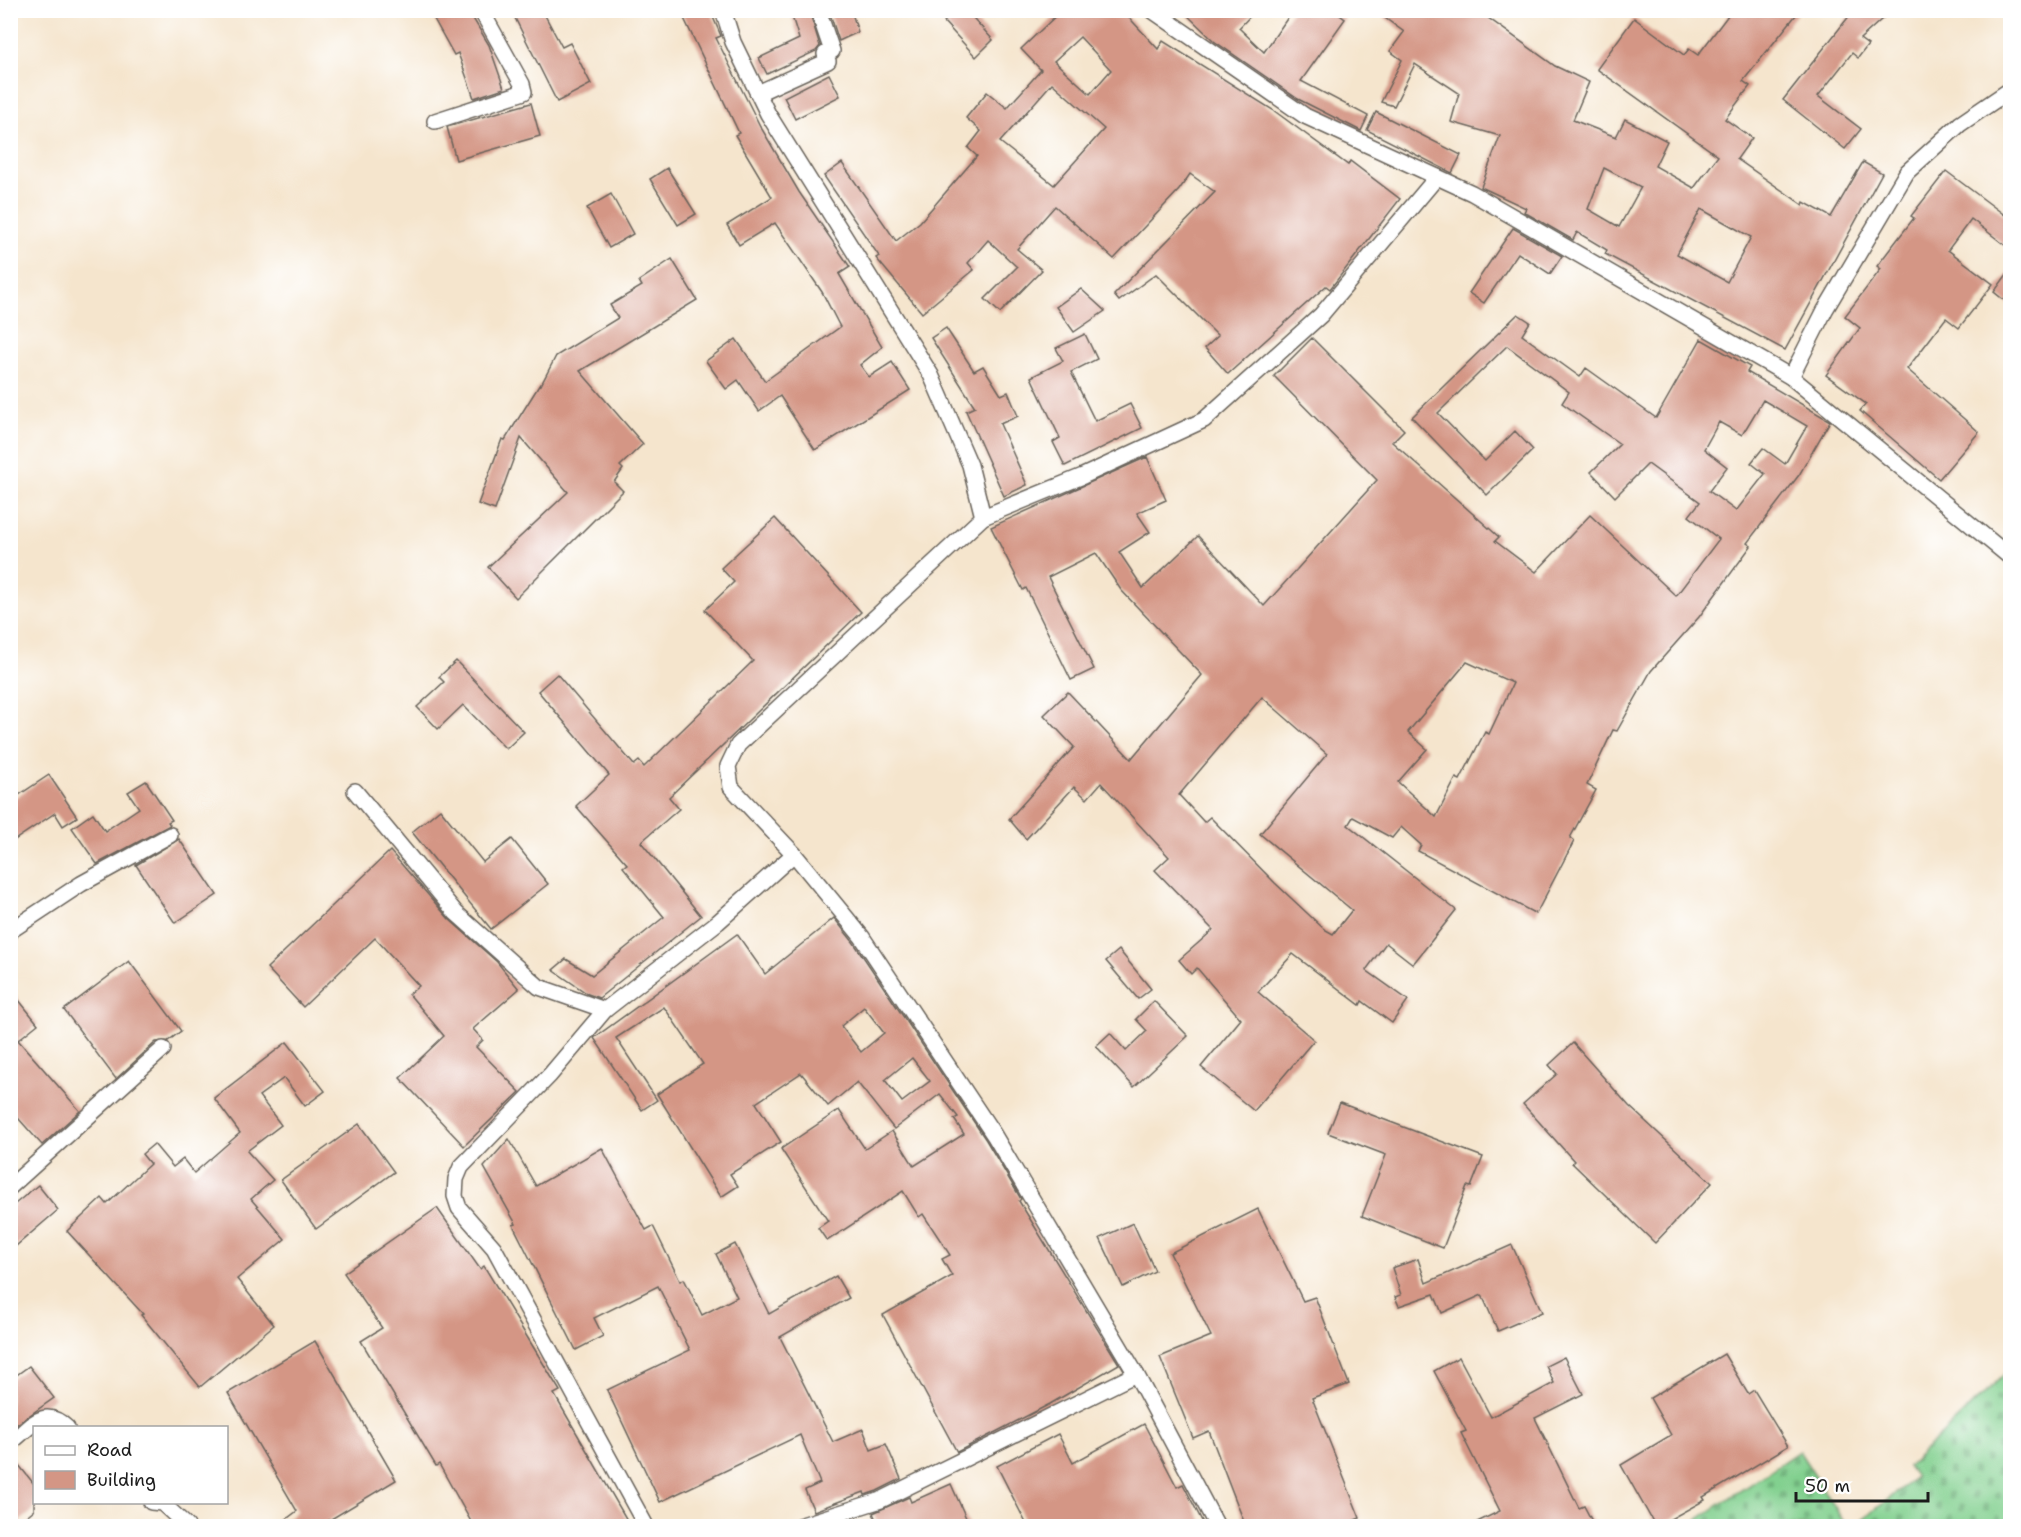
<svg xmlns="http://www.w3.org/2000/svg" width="2021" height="1537" font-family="'Shantell Sans',sans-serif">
  <defs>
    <pattern id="cemetery-stones" width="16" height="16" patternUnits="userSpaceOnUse" patternTransform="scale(1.5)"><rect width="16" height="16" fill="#82d08f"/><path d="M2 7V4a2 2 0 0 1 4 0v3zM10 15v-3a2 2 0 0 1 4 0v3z" fill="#70b27b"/></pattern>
  </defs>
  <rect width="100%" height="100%" fill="#fff"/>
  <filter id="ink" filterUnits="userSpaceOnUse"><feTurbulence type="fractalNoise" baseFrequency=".0167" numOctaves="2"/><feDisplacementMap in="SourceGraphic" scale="12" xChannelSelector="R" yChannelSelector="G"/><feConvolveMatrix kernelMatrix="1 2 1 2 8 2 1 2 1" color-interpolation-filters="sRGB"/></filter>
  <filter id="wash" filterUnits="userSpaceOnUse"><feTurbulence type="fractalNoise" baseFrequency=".008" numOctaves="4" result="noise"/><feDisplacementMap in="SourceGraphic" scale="24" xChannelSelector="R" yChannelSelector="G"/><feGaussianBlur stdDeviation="1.35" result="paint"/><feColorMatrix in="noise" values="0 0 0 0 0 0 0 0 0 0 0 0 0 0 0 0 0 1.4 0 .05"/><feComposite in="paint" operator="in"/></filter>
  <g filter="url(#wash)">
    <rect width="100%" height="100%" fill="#f5e5cd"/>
    <g fill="url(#cemetery-stones)" stroke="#4f7656" stroke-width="1.5">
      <path d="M2010 1369V1526H1855L1916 1477 1908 1466Z"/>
      <path d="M1799 1451 1847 1526H1688Z"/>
    </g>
    <g id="blocks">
      <g fill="#d49685" fill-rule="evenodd">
        <path d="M429 10H468L489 45 504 88 474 98 458 53 454 55Z"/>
        <path d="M511 10H542L562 47 570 43 591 84 557 102Z"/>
        <path d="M680 10H710L721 36 716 38 760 126 799 192 850 267 839 274 882 347 860 365 869 377 892 362 910 390 815 450 780 396 759 411 738 380 726 389 706 361 736 339 765 381 840 327 822 292 775 223 739 245 727 225 772 197 735 135 739 133Z"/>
        <path d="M790 10H809L820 46 816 51 767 74 759 58 799 39Z"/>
        <path d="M851 10 858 32 839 41 829 11Z"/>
        <path d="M956 10H966L993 40 976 57 944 22Z"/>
        <path d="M1062 10H1122L1158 49 1163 41 1273 110 1348 165 1350 161 1400 199 1330 289 1326 286 1228 374 1205 348 1218 336 1156 274 1119 301 1114 295 1215 192 1190 174 1179 190 1114 259 1055 206 1017 249 1042 270 1000 313 985 299 1017 267 988 240 968 263 974 270 922 313 876 258 879 256 824 176 842 163 896 241 920 222 977 156 968 148 981 131 966 118 987 92 1007 108 1041 70 1021 49ZM1080 37 1111 70 1090 94 1054 61ZM1052 83 1104 129 1054 185 1000 142Z"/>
        <path d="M1182 10H1256L1239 28 1264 52 1293 10H1333L1345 19 1301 81 1368 116 1361 131 1298 99 1214 41Z"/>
        <path d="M1374 10H1477L1555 66 1589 82 1573 120 1616 137 1625 119 1667 141 1655 166 1694 188 1718 156 1597 69 1634 18 1684 55 1689 49 1698 55 1732 10H1800L1743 81 1750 86 1725 119 1752 138 1737 159 1803 205 1804 202 1831 217 1863 162 1882 173 1785 350 1605 254 1607 250 1577 232 1573 240 1524 212 1526 208 1481 187 1500 136 1451 122 1459 93 1415 64 1394 106 1381 102 1402 60 1390 51 1404 32ZM1604 168 1641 187 1619 227 1588 209ZM1701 209 1751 237 1727 282 1677 254Z"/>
        <path d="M1854 10H1892L1860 39 1868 45 1858 58 1852 53 1818 96 1861 129 1845 149 1783 100Z"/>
        <path d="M829 74 840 96 795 119 784 97Z"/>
        <path d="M531 103 540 136 456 160 447 127Z"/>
        <path d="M1376 112 1461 155 1452 173 1367 130Z"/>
        <path d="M667 168 696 214 678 225 650 179Z"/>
        <path d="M1946 171 2010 219V249L1971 219 1948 250 1993 284 1959 328 1946 318 1907 369 1979 432 1939 479 1860 411 1866 404 1826 375 1860 328 1845 316 1881 269 1877 266 1914 218 1911 216Z"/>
        <path d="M611 194 633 234 609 248 587 208Z"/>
        <path d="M1513 228 1562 256 1550 274 1518 253 1484 303 1469 293Z"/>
        <path d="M672 259 697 300 580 371 643 444 620 466 623 469 614 482 623 491 516 598 488 567 568 492 521 438 495 510 478 504 502 439 505 440 540 384 541 385 556 356 618 318 610 305 642 286 639 281Z"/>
        <path d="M2010 270V305L1994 292Z"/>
        <path d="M1081 289 1105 311 1074 332 1056 307Z"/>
        <path d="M1518 314 1530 322 1522 335 1580 377 1586 368 1656 418 1701 339 1750 367 1747 372 1830 421 1799 475 1747 543 1751 546 1699 617 1651 671 1617 731 1613 730 1587 785 1596 790 1570 838 1574 841 1536 914 1418 851 1421 845 1401 827 1392 838 1353 817 1348 825 1456 910 1413 964 1386 943 1366 970 1408 1000 1392 1023 1362 1001 1360 1005 1293 954 1258 992 1314 1040 1254 1111 1201 1067 1241 1019 1197 968 1191 974 1179 960 1213 930 1155 870 1169 857 1101 783 1087 799 1074 787 1026 839 1009 819 1074 747 1044 715 1068 692 1131 759 1202 675 1121 590 1096 553 1048 577 1094 669 1071 680 1026 588 1023 590 991 527 1147 457 1166 500 1137 513 1150 532 1119 552 1143 588 1198 536 1264 606 1377 480 1274 376 1312 338 1404 430 1392 442 1499 537 1495 541 1536 572 1590 515 1676 596 1719 539 1689 516 1700 502 1648 464 1615 497 1591 472 1620 444 1562 403 1569 392 1507 346 1438 413 1485 461 1515 431 1533 450 1487 495 1412 417ZM1763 400 1807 426 1785 464 1763 448 1751 463 1765 474 1736 511 1709 491 1727 467 1704 449 1719 422 1742 435ZM1467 662 1513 683 1489 734 1485 732 1460 780 1456 778 1436 817 1398 782 1427 749 1408 732ZM1262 697 1327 754 1260 834 1352 910 1333 934 1324 929 1275 883 1210 817 1204 822 1179 795Z"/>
        <path d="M946 328 974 371 983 366 1001 395 1008 392 1018 416 1000 424 1027 485 1004 496 966 411 975 407 931 338Z"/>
        <path d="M1085 334 1097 359 1071 372 1095 421 1130 404 1142 428 1065 466 1053 442 1060 438 1031 377 1063 361 1056 348Z"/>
        <path d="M775 518 861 612 669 797 679 809 641 842 701 916 599 998 588 994 553 970 566 959 592 975 664 917 623 867 627 864 576 806 609 775 538 691 557 674 634 765 639 761 644 767 753 661 705 610 734 582 721 568Z"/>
        <path d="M456 661 524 732 506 749 463 705 438 729 417 707 444 682 439 677Z"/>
        <path d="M49 775 77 817 63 826 55 813 10 843V801Z"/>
        <path d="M146 781 172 820 168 822 170 825 97 864 72 828 93 813 105 831 139 808 128 792Z"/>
        <path d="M440 809 483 862 512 839 548 884 491 929 412 832Z"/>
        <path d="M179 839 217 895 175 923 136 865Z"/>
        <path d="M390 851 449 919 497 962 519 989 473 1029 483 1040 476 1047 520 1092 464 1146 400 1078 444 1036 409 994 419 986 375 938 303 1007 267 968Z"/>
        <path d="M834 918 854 943 986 1140 1021 1199 1019 1201 1119 1364 1050 1404 957 1452 883 1315 952 1276 942 1259 950 1255 923 1214 919 1217 903 1191 827 1241 818 1228 828 1221 781 1149 839 1110 865 1149 892 1131 914 1166 964 1134 954 1119 958 1117 940 1094 894 1129 857 1082 828 1106 801 1073 756 1103 781 1142 730 1174 738 1186 721 1197 657 1094 703 1064 664 1007 616 1038 657 1100 642 1110 594 1038 737 934 765 974ZM864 1007 884 1033 861 1052 841 1026ZM912 1058 930 1081 902 1102 885 1080Z"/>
        <path d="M1119 950 1151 989 1138 999 1106 961Z"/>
        <path d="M129 961 181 1031 168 1041 156 1042 116 1079 64 1010Z"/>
        <path d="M10 989 38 1024 18 1040 80 1111 42 1145 10 1109Z"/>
        <path d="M1154 1001 1188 1036 1134 1087 1096 1046 1110 1033 1126 1051 1147 1031 1136 1019Z"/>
        <path d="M287 1042 325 1091 305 1106 284 1078 259 1096 281 1125 247 1151 273 1180 251 1199 285 1239 237 1279 274 1325 200 1387 141 1315 143 1314 67 1231 102 1198 107 1204 150 1164 142 1154 154 1144 173 1167 183 1159 194 1173 240 1133 214 1098Z"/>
        <path d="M1573 1043 1629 1106 1712 1183 1655 1243 1572 1163 1574 1161 1523 1104 1557 1074 1549 1065Z"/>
        <path d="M1340 1103 1483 1157 1471 1187 1467 1186 1443 1248 1362 1216 1386 1155 1328 1133Z"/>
        <path d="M359 1124 394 1172 316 1229 281 1180Z"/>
        <path d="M509 1139 536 1186 602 1148 646 1230 653 1226 680 1281 684 1279 702 1315 737 1297 716 1254 735 1244 769 1314 836 1276 849 1298 780 1337 833 1442 863 1429 871 1450 886 1444 901 1479 877 1491 865 1495 864 1492 814 1511 805 1490 820 1483 800 1435 660 1502 607 1390 690 1350 658 1286 594 1318 603 1336 576 1350 513 1225 516 1224 484 1167Z"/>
        <path d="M38 1185 58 1210 10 1251V1208Z"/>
        <path d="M437 1208 480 1269 484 1266 560 1391 554 1394 631 1527H474L439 1464 436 1466 361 1341 382 1328 344 1273Z"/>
        <path d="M1258 1209 1303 1301 1315 1297 1349 1384 1312 1398 1360 1518 1338 1527H1246L1209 1431 1193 1438 1160 1357 1211 1336 1170 1253Z"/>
        <path d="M1133 1223 1155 1271 1123 1287 1100 1238Z"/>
        <path d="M1512 1245 1542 1312 1498 1331 1482 1295 1442 1313 1434 1294 1399 1306 1395 1297 1401 1295 1392 1268 1418 1259 1426 1283Z"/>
        <path d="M315 1341 396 1480 318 1527H276L297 1511 228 1393Z"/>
        <path d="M1724 1354 1748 1394 1754 1390 1788 1446 1703 1497 1705 1500 1656 1527 1621 1465 1671 1435 1650 1398Z"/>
        <path d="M1459 1357 1491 1417 1554 1383 1546 1366 1564 1357 1583 1394 1535 1418 1579 1508 1584 1506 1595 1527H1467L1500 1511 1461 1433 1466 1431 1434 1371Z"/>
        <path d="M29 1366 54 1398 10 1429V1380Z"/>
        <path d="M1144 1424 1177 1487 1183 1484 1205 1527H1028L997 1466 1058 1434 1073 1463Z"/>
        <path d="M10 1454 34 1484V1510L13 1527H10Z"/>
        <path d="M951 1484 970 1527H879L873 1513 909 1497 911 1502Z"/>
      </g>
    </g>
  </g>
  <g filter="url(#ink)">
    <use href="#blocks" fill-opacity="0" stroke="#68625a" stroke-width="1.5"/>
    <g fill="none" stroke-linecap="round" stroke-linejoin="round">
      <g stroke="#68625a" stroke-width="18">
        <g id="minor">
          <path d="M723 10 733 42 768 114 931 375 970 465 983 517"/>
          <path d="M1152 10 1305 116 1472 193 1791 377 2010 557"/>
          <path d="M758 93 828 61 825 54 832 51 818 10"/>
          <path d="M435 121 524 92 522 84 481 10"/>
          <path d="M1791 377 1825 310 1907 172 1960 124 2010 90"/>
          <path d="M355 791 456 913 539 987 605 1010"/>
          <path d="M10 931 81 884 170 835"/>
          <path d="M10 1187 163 1049"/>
          <path d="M10 1443C31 1427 43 1405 67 1428"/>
          <path d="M151 1502 162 1503 187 1526"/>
          <path d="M646 1526 494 1248 459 1208 455 1196 456 1179 461 1167 550 1075 605 1010 718 922 794 854"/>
          <path d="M799 1526 881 1500 1136 1374"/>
          <path d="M1217 1526 1136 1374 994 1135 862 937 794 854 731 787 728 766 738 745 983 517 1083 476 1204 420 1321 315 1437 177"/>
        </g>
      </g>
      <use href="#minor" stroke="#fff" stroke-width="15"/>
    </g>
  </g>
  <rect width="2021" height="1537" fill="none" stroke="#fff" stroke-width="36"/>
  <rect x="33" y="1426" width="195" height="78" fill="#ffffff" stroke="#a4a4a4" stroke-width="1.5"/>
  <rect x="45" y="1446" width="30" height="9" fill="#ffffff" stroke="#a4a4a4" stroke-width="1.5"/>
  <text x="87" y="1456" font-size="18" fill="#1c1c1c">Road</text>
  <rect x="45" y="1471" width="30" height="18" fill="#d49685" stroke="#a4a4a4" stroke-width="1.5"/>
  <text x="87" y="1486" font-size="18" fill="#1c1c1c">Building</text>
  <path d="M1796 1492v9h132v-9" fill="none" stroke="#1c1c1c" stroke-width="3"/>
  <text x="1805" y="1492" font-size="18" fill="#1c1c1c" stroke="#ffffff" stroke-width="4.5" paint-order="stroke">50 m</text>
</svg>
